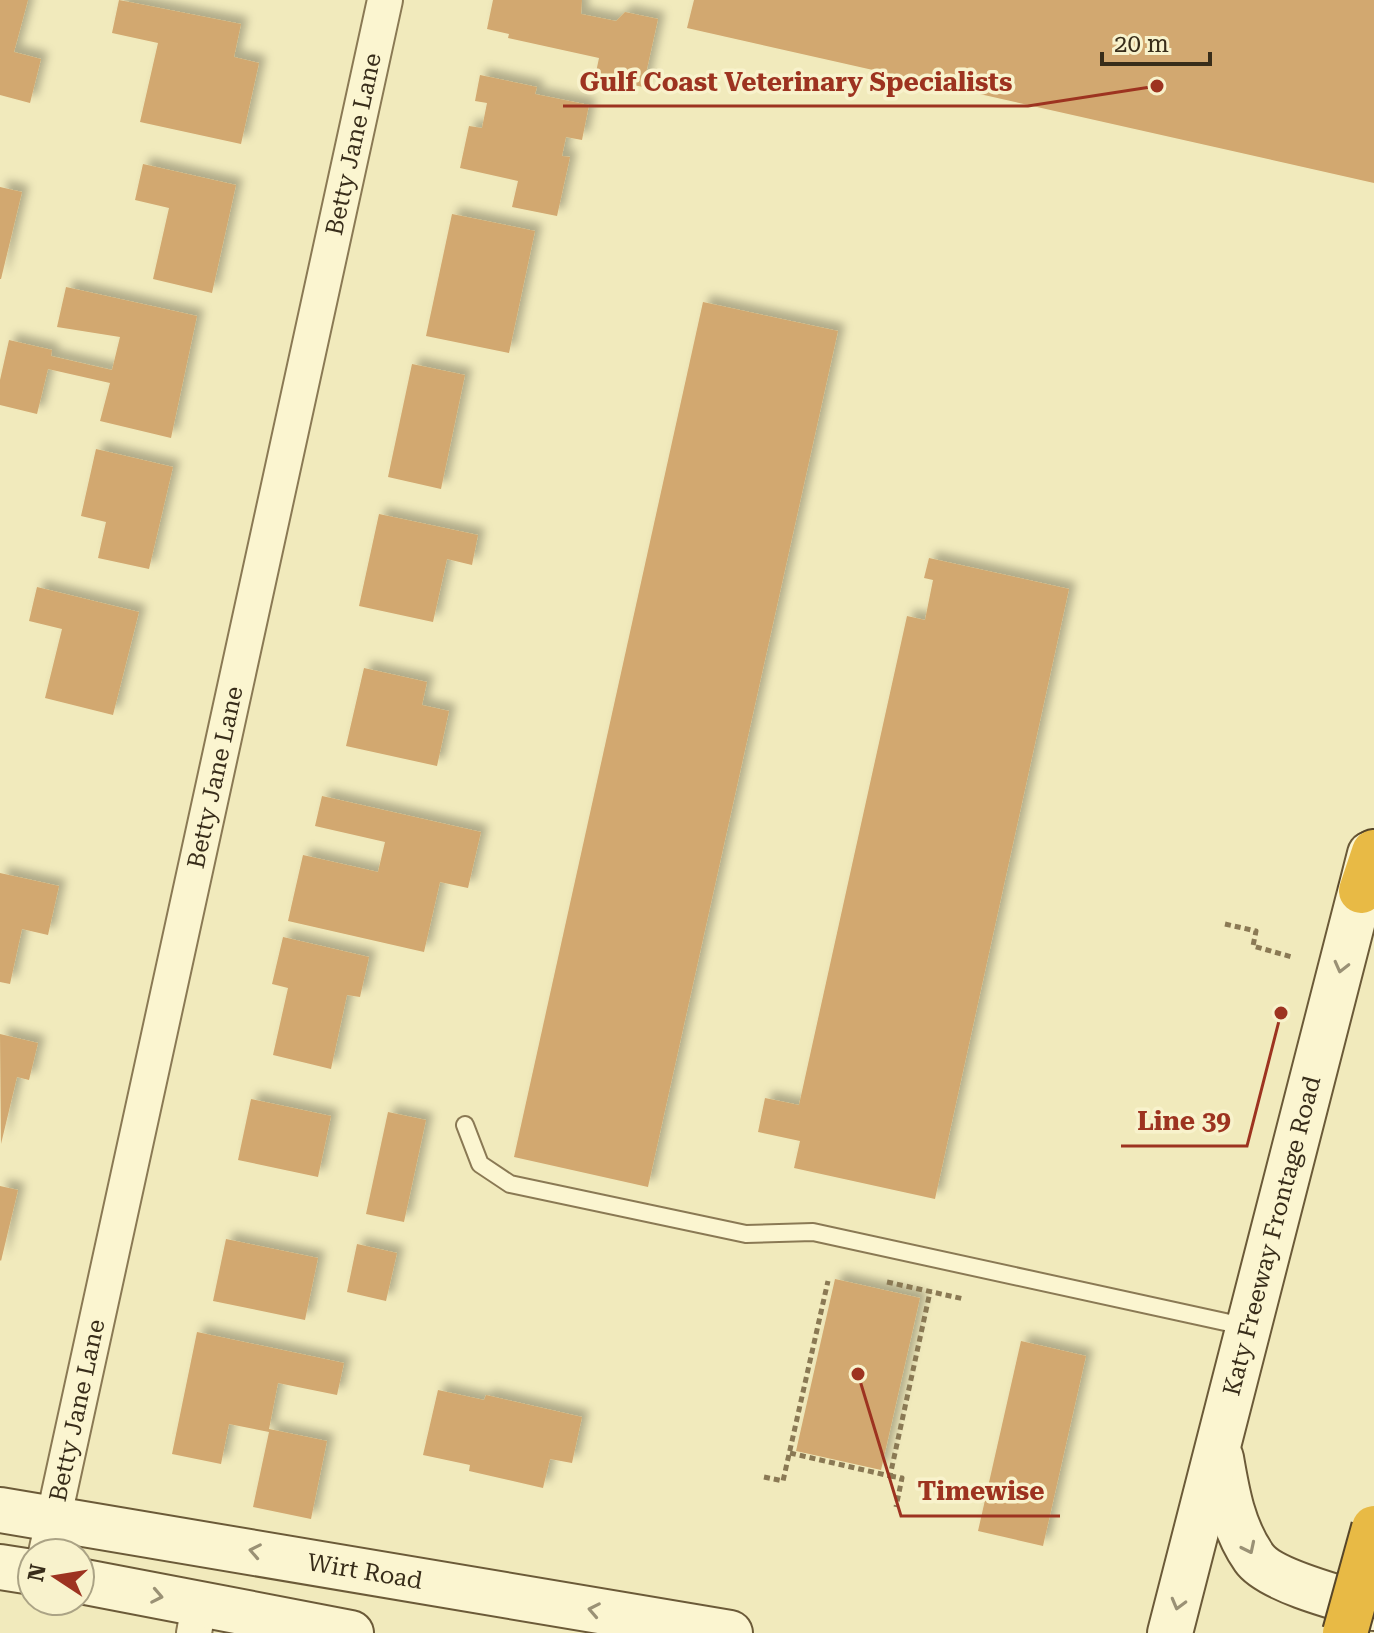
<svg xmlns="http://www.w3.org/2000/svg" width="1374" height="1633" font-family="'Roboto Serif',serif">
  <defs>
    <filter id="shadow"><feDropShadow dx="7" dy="-7" stdDeviation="4" flood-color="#0004"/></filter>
  </defs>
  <rect width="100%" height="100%" fill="#f1eabc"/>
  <g fill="#d2a86f" filter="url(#shadow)">
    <path d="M0 0H28L14 52 41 59 30 103 0 95Z"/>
    <path d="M119 0 241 24 234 57 259 63 241 144 140 122 158 43 112 33Z"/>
    <path d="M493 0H582L581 14 616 21 625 12 658 19 643 87 595 77 599 58 508 38 509 34 487 29Z"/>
    <path d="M694 0H1374V183L687 28Z"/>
    <path d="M480 75 537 87 535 94 589 105 582 140 566 137 562 156 570 157 557 216 512 207 518 181 460 168 469 126 482 128 487 103 475 101Z"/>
    <path d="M143 164 236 185 212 293 153 279 169 208 135 200Z"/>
    <path d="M0 187 22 192 1 279H0Z"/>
    <path d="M452 214 535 231 509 353 426 336Z"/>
    <path d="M66 287 197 316 171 438 100 421 110 383 48 369 37 414 0 405V380L9 340 52 350 51 356 112 370 120 337 57 327Z"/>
    <path d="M703 302 838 331 648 1187 514 1157Z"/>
    <path d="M412 364 465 375 441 489 388 477Z"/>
    <path d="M96 449 173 467 149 569 98 558 106 522 81 516Z"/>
    <path d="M379 514 478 535 472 565 447 559 433 622 359 606Z"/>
    <path d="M929 558 1069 589 935 1199 794 1168 800 1141 758 1132 765 1098 799 1105 907 616 925 620 933 580 924 578Z"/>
    <path d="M37 587 139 612 113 715 45 698 62 629 29 621Z"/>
    <path d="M364 668 427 682 422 705 449 711 437 766 346 746Z"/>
    <path d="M322 796 481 832 468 888 440 882 424 952 288 921 303 855 378 872 385 842 315 826Z"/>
    <path d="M0 873 59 886 48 935 22 929 10 984 0 982Z"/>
    <path d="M283 937 369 957 360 997 347 995 331 1069 273 1055 288 988 272 984Z"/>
    <path d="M0 1034 38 1043 29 1080 17 1077 1 1144Z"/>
    <path d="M251 1099 331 1116 318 1177 238 1160Z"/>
    <path d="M388 1112 426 1120 404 1222 366 1214Z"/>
    <path d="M0 1186 18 1190 1 1261 0 1260Z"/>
    <path d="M226 1239 318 1258 305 1320 213 1301Z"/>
    <path d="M357 1244 397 1253 386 1301 347 1292Z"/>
    <path d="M835 1279 920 1298 881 1470 796 1451Z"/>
    <path d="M197 1332 344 1363 337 1395 278 1383 269 1429 327 1441 311 1519 253 1507 269 1432 229 1424 221 1464 172 1454Z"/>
    <path d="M1021 1341 1086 1356 1043 1546 978 1531Z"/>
    <path d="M438 1390 484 1400 486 1395 582 1417 572 1463 550 1459 543 1488 469 1471 470 1465 423 1455Z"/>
  </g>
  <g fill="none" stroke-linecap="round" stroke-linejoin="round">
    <g stroke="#8a7954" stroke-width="20">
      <path id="service" d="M465 1125 480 1164 510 1184 746 1234 813 1232 1248 1327"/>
    </g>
    <g stroke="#8a7954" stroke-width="38">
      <g id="minor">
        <path id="s1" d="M46 1553 385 0"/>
        <path d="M194 1633 199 1605"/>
      </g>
    </g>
    <g stroke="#6b5a38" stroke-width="48">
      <g id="secondary">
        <path d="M1221 1458C1227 1493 1233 1528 1254 1558 1270 1581 1346 1600 1374 1608"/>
        <path id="s2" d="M0 1510 730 1633"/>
        <path d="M0 1567 32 1572"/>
        <path d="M80 1581 351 1633"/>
        <path id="s3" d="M1170 1633 1370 854"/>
      </g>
    </g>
    <g stroke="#574629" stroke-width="48">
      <path id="motorway" d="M1361 891 1374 852"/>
    </g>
    <g stroke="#8a7954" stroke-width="5" stroke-dasharray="6 4" stroke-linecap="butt">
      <path d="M1225 924 1256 931 1253 946 1292 957"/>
      <path d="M887 1282 964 1299"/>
      <path d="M790 1453 890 1476 930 1292"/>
      <path d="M890 1476 902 1478 896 1507"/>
      <path d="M764 1477 783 1481 828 1281"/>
    </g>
    <use href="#service" stroke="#fbf5d0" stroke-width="16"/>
    <use href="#minor" stroke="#fbf5d0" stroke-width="34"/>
    <use href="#secondary" stroke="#fbf5d0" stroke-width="44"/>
    <use href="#motorway" stroke="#e8ba45" stroke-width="44"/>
    <g stroke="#574629" stroke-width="48" stroke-linecap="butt">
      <path id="motorway-bridge" d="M1345 1633 1374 1528"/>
    </g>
    <use href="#motorway-bridge" stroke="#e8ba45" stroke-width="44"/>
  </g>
  <defs><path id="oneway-chevron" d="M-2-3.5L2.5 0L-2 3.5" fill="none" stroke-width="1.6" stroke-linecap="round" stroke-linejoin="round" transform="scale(2)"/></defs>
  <g stroke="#9a9175">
    <use href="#oneway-chevron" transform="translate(1341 967) rotate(104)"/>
    <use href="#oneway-chevron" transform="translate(1249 1548) rotate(64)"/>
    <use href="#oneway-chevron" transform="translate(255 1551) rotate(-169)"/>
    <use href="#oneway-chevron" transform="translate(157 1596) rotate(11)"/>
    <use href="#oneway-chevron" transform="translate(1178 1604) rotate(105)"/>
    <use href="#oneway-chevron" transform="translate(594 1610) rotate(-169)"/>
  </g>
  <g text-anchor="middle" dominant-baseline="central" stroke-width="7" stroke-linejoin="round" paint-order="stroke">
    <g font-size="24" fill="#382d1a" stroke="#f8f2cc">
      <text stroke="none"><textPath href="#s1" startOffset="1442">Betty Jane Lane</textPath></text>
      <text stroke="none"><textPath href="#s1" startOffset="794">Betty Jane Lane</textPath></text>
      <text stroke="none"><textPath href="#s3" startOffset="410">Katy Freeway Frontage Road</textPath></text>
      <text stroke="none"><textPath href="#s1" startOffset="146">Betty Jane Lane</textPath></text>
      <text stroke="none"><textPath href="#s2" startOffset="370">Wirt Road</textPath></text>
    </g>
  </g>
  <path fill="none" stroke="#9d3320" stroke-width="3" d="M1157 86L1028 106H563M1281 1013L1247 1146H1121M858 1374L901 1516H1060"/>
  <g fill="#9d3320" stroke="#f8f2cc" stroke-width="3">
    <circle cx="1157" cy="86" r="8"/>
    <circle cx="1281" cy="1013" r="8"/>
    <circle cx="858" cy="1374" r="8"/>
  </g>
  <g font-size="26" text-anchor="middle" font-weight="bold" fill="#9d3320" stroke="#f8f2cc" stroke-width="7" stroke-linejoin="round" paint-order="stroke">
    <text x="796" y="91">Gulf Coast Veterinary Specialists</text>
    <text x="1184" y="1130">Line 39</text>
    <text x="981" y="1500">Timewise</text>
  </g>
  <g transform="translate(56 1577) rotate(282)"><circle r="38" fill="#f8f2cc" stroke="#aba385" stroke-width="2"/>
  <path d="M0-6L14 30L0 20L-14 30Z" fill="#9d3320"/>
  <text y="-12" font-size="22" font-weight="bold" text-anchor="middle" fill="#382d1a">N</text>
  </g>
  <path d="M1102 52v12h108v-12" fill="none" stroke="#382d1a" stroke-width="4"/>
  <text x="1114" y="52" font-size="24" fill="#382d1a" stroke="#f8f2cc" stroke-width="6" paint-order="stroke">20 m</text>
</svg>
